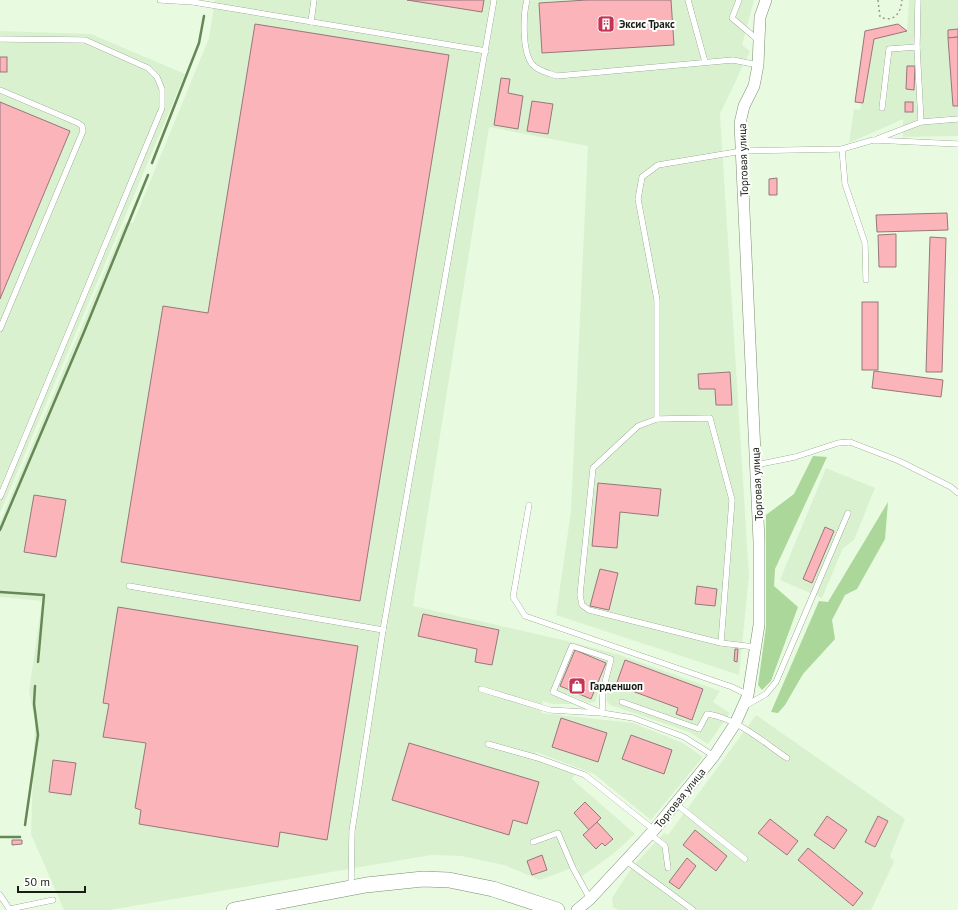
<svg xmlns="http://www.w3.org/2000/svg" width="958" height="910" font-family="'PT Sans',sans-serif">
  <rect width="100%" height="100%" fill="#e8fbe0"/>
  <g fill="#daf1d0">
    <path d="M215 0H754L742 45 750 51 720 114 749 576 739 675 556 615 571 511 588 146 489 127 413 606 567 641 620 655 720 691 713 702 730 713 708 744 689 732 610 705 607 701V691L599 690 595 702 589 703 567 694 565 700 575 704H552L543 701 541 713 633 723 683 743 703 757 651 820 594 774 536 752V760L575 774 572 779 635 834 613 854 581 877 577 866 540 880 504 865 461 856 431 855 110 910H64L31 834 35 721 29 691 42 601 0 597V522L125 223H133L209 38Z"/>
    <path d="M909 0H958V136L903 137V119L849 143 854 109 860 110 861 103 855 102 865 31 898 24 907 31Z"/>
    <path d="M0 31 91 34 185 74 0 513Z"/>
    <path d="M826 468 875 488 854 540 843 548 822 598 780 580Z"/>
    <path d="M756 715 905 819 890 856 894 862 871 910H618L613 907 612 898 633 866 664 833 668 835Z"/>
  </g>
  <g fill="#abd79a">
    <path d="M813 456 827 457 775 569 774 586 798 607 771 681 762 690 758 685 766 627V515L794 494Z"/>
    <path d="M888 502 885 539 857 589 845 595 832 620 835 639 803 674 785 705 778 713 771 712 819 601 828 602Z"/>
  </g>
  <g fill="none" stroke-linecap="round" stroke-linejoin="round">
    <g stroke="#668857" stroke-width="2.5">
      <path d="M152 163 199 43 204 16"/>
      <path d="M0 530 84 332 148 175"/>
      <path d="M0 592 44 595 38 662"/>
      <path d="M25 825 38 735 34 704 35 686"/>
      <path d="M0 837H20"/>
    </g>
  </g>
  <g fill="#fcb4bb" stroke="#97777a">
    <path d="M407 0H484L482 12Z"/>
    <path d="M587 0H671L674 45 542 53 539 3Z"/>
    <path d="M255 24 449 55 360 601 121 562 163 306 208 313Z"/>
    <path d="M898 24 907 31 874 39 863 103 855 102 865 31Z"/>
    <path d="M958 29V37L948 38V30Z"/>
    <path d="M958 37V106H953L948 38Z"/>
    <rect x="0" y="57" width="7" height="15"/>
    <path d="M907 66H915L914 90 906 89Z"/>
    <path d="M501 78 510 79 508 93 523 96 518 129 494 125Z"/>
    <path d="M532 101 553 104 548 134 527 131Z"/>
    <path d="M0 102 70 131 0 299Z"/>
    <rect x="905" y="102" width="8" height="10"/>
    <path d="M777 178V195H769V179Z"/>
    <path d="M947 213 948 230 877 232 876 215Z"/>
    <path d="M896 234V267H879L878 235Z"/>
    <path d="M930 237 946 238 942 372H926Z"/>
    <rect x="862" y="302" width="16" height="68"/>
    <path d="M874 371 943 380 941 397 872 388Z"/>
    <path d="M730 372 732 405H716L715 389H699L698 374Z"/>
    <path d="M598 483 661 489 658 516 620 512 617 548 592 546Z"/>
    <path d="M34 495 66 500 56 557 24 552Z"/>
    <path d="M825 527 834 531 812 583 803 579Z"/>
    <path d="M600 569 618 573 609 610 590 606Z"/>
    <path d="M697 586 717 589 715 606 695 604Z"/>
    <path d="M118 607 358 646 327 840 280 832 278 847 139 824 141 810 135 808 146 743 103 737 109 704 103 703Z"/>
    <path d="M423 614 499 630 492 665 475 662 477 649 418 636Z"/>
    <path d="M735 649H738L737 662 734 661Z"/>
    <path d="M575 650 606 663 591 699 560 686Z"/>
    <path d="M625 660 703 689 692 720 676 714 678 708 616 685Z"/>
    <path d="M561 718 607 733 598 762 552 747Z"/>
    <path d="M631 735 672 750 664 774 622 759Z"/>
    <path d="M409 743 539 782 527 824 513 820 509 835 392 800Z"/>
    <path d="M53 760 76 763 71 795 49 792Z"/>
    <path d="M585 802 601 818 589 830 574 813Z"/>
    <path d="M827 816 847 830 834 849 814 835Z"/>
    <path d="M878 816 888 821 875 847 865 842Z"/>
    <path d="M770 819 798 841 787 855 758 833Z"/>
    <path d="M597 822 613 839 605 846 602 843 596 849 583 835Z"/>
    <path d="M695 830 727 856 716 871 683 845Z"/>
    <path d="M12 840H22V844L12 845Z"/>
    <path d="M808 848 863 893 853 906 798 860Z"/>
    <path d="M542 855 547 870 532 875 527 861Z"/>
    <path d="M687 858 696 866 679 889 669 882Z"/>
  </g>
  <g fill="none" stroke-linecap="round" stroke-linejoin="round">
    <g stroke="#7b8c74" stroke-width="6">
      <g id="lane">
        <path d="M160 0 193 2 486 51"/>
        <path d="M527 0C523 15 522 51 532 64 538 71 548 73 557 76L733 60 758 65"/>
        <path d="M688 0 705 62"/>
        <path d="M739 0 732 18 758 40"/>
        <path d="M918 0 917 47 921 122 958 119"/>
        <path d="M311 22 314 0"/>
        <path d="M0 39 85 40 148 68 157 77 162 89V108L0 497"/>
        <path d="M0 90 78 123 82 126 83 131 0 329"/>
        <path d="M882 108 889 49 917 47"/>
        <path d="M877 139 921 122"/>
        <path d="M842 149 845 184 865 243 866 280"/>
        <path d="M657 419V300L638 199 642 177 658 165 742 151 842 149 873 140 958 144"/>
        <path d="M756 465 795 457 838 443 850 442 899 461 951 487 958 493"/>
        <path d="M529 505 513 597 525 616 732 687 748 695"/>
        <path d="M129 586 383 630"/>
        <path d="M721 643 732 500 710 418 657 419 638 426 593 468 580 595 582 605 589 610 721 643 755 647"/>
        <path d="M572 646 611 659 603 690 602 713 553 692Z"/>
        <path d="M481 689 550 710 602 713 633 718 684 737 714 756"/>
        <path d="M622 702 699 729 707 714C737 718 763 742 787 758"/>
        <path d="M745 706 766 694 776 682 848 513"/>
        <path d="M488 744 538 758 585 775 654 830"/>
        <path d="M676 804 745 859"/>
        <path d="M650 834 665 846 668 868"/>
        <path d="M533 842 558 833 573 868 590 899"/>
        <path d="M625 860 693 910"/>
        <path d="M351 888 352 831 383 630 494 0"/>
        <path d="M0 895 10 910"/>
        <path d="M10 909 53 900"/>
      </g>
    </g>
    <g stroke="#7b8c74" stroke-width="12">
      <path id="street" d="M577 910 590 899 654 830 714 756 735 724 748 695 759 625V541L740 123 744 106 754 86 758 65 760 17 766 0"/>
    </g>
    <g stroke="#7b8c74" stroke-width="16">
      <path id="secondary" d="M234 910 366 885 423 879 449 880 493 889 557 910"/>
    </g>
    <path stroke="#929f8c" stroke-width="1.5" stroke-dasharray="2 3" stroke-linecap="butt" d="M878 0 880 17C894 23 901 13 902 0"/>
    <use href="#lane" stroke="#fff" stroke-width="5.5"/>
    <use href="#street" stroke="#fff" stroke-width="11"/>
    <use href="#secondary" stroke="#fff" stroke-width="15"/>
  </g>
  <defs>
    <g id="building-square" transform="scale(0.9)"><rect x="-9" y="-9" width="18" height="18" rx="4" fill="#c43555" stroke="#fff"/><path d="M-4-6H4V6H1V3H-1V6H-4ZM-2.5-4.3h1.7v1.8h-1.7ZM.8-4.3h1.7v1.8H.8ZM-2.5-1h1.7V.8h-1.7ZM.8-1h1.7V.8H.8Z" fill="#fff"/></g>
    <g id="shop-square" transform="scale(0.9)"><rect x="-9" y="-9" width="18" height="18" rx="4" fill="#c43555" stroke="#fff"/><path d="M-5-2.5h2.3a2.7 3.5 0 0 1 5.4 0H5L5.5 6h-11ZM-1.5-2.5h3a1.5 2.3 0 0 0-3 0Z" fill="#fff"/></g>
  </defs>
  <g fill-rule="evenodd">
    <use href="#building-square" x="606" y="24"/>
    <use href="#shop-square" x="577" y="686"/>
  </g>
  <g text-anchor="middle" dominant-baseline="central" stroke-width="4" stroke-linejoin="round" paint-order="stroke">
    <g font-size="11" font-weight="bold" fill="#181e15" stroke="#fff" text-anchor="start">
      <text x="619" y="24">Эксис Тракс</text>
      <text x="590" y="686">Гарденшоп</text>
    </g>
    <g font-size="11" fill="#181e15" stroke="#fff">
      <text transform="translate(743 160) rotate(-92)">Торговая улица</text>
      <text transform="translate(757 484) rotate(-93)">Торговая улица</text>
      <text transform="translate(680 798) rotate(-51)">Торговая улица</text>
    </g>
  </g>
  <path d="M18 886v6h67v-6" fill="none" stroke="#181e15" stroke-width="2"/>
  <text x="24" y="886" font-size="12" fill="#181e15" stroke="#ffffff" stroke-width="3" paint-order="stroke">50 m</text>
</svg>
